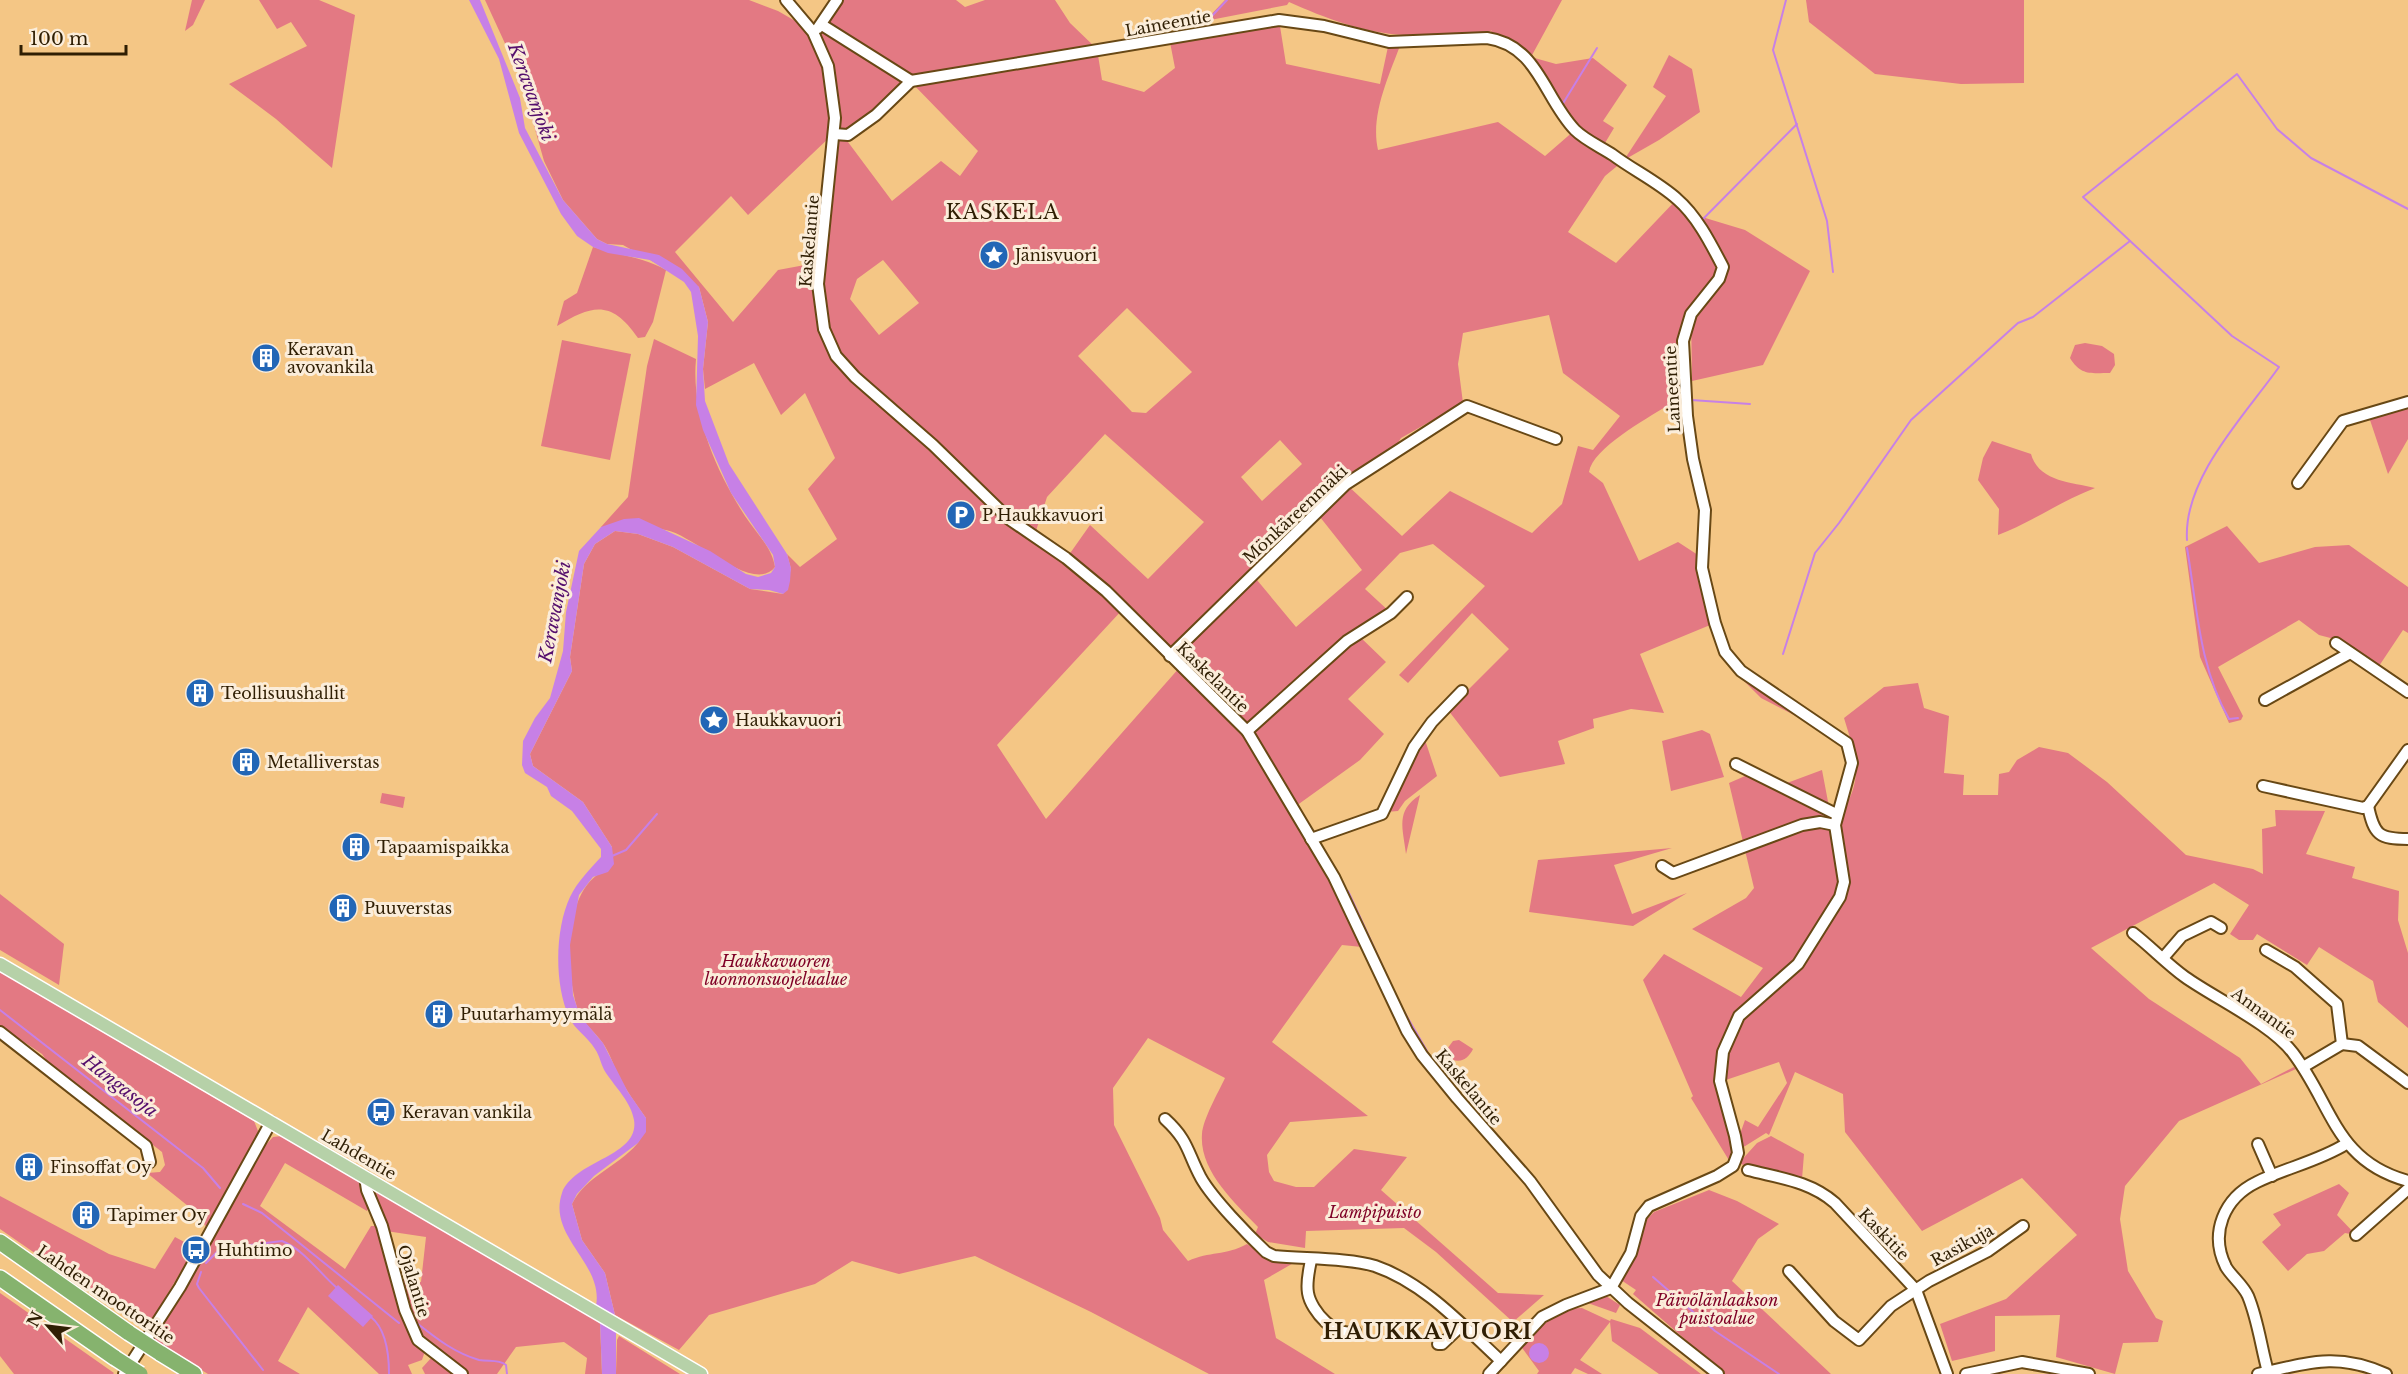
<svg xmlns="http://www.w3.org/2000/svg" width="2408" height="1374" font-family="'Libre Baskerville',serif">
  <rect width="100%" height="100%" fill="#f4c685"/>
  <g fill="#e37983" fill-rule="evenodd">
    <path d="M192 0H205L193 25 185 31Z"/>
    <path d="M259 0H319L355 15 332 168 276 119 229 84 307 46 291 22 277 29Z"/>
    <path d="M485 0H749L778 11 818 34 837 0H956L965 7 985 0H1055L1070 23 1097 49 1102 80 1144 92 1175 68 1169 37 1279 20 1286 64 1380 84 1389 42 1401 43C1389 76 1370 115 1378 150L1498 122 1545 156 1575 130 1530 57 1499 46 1462 39 1487 38 1492 30 1488 33C1460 33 1432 36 1404 35 1364 33 1325 18 1289 2L1287 5 1205 21 1225 0H1562L1531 57 1556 64 1593 58 1627 85 1603 121 1614 128 1602 148 1622 162 1605 176 1568 232 1616 263 1677 199 1699 223 1702 217 1745 230 1810 271 1763 365 1692 381 1691 317 1683 341 1687 416 1667 406C1646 419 1593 448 1589 472L1603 483 1639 561 1678 542 1701 557 1715 623 1640 654 1664 713 1631 709 1593 719 1594 728 1558 741 1565 764 1500 777 1448 710 1509 649 1472 613 1408 683 1399 675 1485 586 1433 544 1400 553 1365 589 1391 613 1358 635 1386 662 1348 699 1384 734 1360 760 1296 806 1247 731 1334 877 1362 947 1342 945 1272 1042 1368 1116 1290 1122 1267 1155 1269 1172 1274 1181 1296 1187H1314L1354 1149 1407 1157 1381 1190 1498 1293 1544 1295 1513 1322 1436 1252 1404 1228 1306 1231 1305 1248 1268 1242 1255 1234 1258 1227C1235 1203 1199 1171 1202 1134 1203 1119 1218 1093 1225 1078L1148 1038 1113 1088 1114 1125 1160 1218 1163 1230 1188 1261C1210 1251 1225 1256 1247 1244L1263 1255 1297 1261 1264 1280 1276 1338 1335 1374H1209L1091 1312 975 1256 899 1274 852 1261 815 1284 709 1315 679 1350 615 1315 605 1273 582 1240 572 1204C586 1176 617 1167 637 1144 642 1138 644 1126 646 1118 636 1104 626 1090 618 1075 613 1064 609 1051 602 1042 595 1032 584 1024 579 1013 565 976 562 893 602 872L612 847 583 802 533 766 530 754 572 671 570 657 584 564 595 544 615 531 638 534 673 547 750 589 783 594 791 569 787 554 800 567 837 539 808 489 835 458 805 393 781 415 754 363 705 389 703 369 708 322 699 287 623 245 607 244 597 239 563 200 544 161 520 76ZM911 82 978 151 960 176 941 161 892 201 845 138 833 140 821 262 778 270 733 322 675 252 731 196 748 215 833 134 848 135ZM883 260 919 303 879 335 850 299 857 279ZM1127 308 1192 372 1146 413 1132 412 1078 356ZM1549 315 1563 373 1620 416 1593 450 1578 446 1562 504 1532 533 1450 491 1402 536 1346 484 1392 452 1401 438 1463 403 1458 364 1463 333ZM1105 434 1204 522 1148 579 1090 525 1066 559 1034 537 1047 497ZM1280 440 1302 464 1262 501 1241 477ZM1320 517 1362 570 1296 627 1257 580ZM1123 609 1180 667 1046 819 997 745Z"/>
    <path d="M1806 0H2024V83L1961 84 1875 74 1809 22Z"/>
    <path d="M1669 55 1692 69 1700 112 1659 140 1624 160 1666 96 1653 87Z"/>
    <path d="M593 247C618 255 643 257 666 270L653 322 645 337 638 338C612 300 593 304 557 326L564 301 577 293Z"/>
    <path d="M654 339 696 359C691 414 716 471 745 516 756 533 772 547 775 567 753 595 694 535 666 530 645 526 622 528 601 527L628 497 647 366Z"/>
    <path d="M562 340 631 354 610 460 541 446Z"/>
    <path d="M2085 343 2102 346 2114 354 2115 365 2110 373C2091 373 2081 376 2070 358L2075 345Z"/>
    <path d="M2408 402V439L2388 474 2369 417Z"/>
    <path d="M1992 441 2031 454C2039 482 2071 482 2095 488 2061 501 2032 522 1998 535L1999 509 1978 480 1983 458Z"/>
    <path d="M2227 526 2259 563 2315 547 2349 545 2408 587V633L2403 630 2379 666 2338 640 2319 635 2299 620 2218 667 2243 716 2241 720 2229 723 2200 657 2185 547Z"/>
    <path d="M1748 677 1800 711 1796 716 1761 698 1744 681Z"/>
    <path d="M1918 683 1924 708 1949 716 1944 773 1964 775 1963 795H1998L1999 774 2009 772 2017 760 2039 747 2068 753 2107 782 2186 855 2253 869 2263 874 2262 829 2276 826 2275 810 2325 811 2306 854 2355 867 2352 878 2399 891 2398 920 2408 953V1028L2378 1002 2373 981 2319 947 2307 965 2257 934 2253 940H2239L2230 934 2249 905 2214 883 2091 948 2149 999 2240 1058 2261 1084 2294 1067 2296 1069 2179 1121 2125 1186 2120 1219 2128 1271 2156 1318 2163 1321 2158 1342 2123 1343 2115 1374 2056 1357 2060 1315 1995 1316V1351L1952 1361 1940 1324 2006 1299 2077 1235 2022 1178 1922 1231 1845 1132 1843 1094 1795 1072 1769 1135 1766 1133 1742 1148 1739 1137 1745 1120 1758 1127 1787 1083 1779 1062 1717 1083C1717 1112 1741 1132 1730 1162L1691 1098 1693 1096 1643 980 1664 954 1741 997 1763 968 1692 929 1746 898 1754 888 1729 783 1752 773 1783 790 1787 783 1822 770 1833 828C1863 781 1860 770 1844 718L1884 687Z"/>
    <path d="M1702 730 1710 734 1724 777 1671 791 1662 741Z"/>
    <path d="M1424 737 1437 776 1405 801 1398 811 1386 812Z"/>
    <path d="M382 793 405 797 403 808 380 803Z"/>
    <path d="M1420 795 1406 854C1403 828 1395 811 1420 795Z"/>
    <path d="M1672 848 1614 865 1632 914 1687 893 1633 926 1529 912 1538 860Z"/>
    <path d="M0 894 64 944 59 985 0 950Z"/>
    <path d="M0 972 254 1121 258 1131 253 1144 208 1229 193 1210 147 1173 160 1172 165 1165 162 1152 49 1064 42 1054 0 1026Z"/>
    <path d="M1459 1040 1473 1049C1469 1057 1463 1063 1453 1060L1447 1049 1453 1041Z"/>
    <path d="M282 1136 353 1176 360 1183 368 1208 367 1211 285 1163 260 1206 345 1269 371 1226H377L425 1351 422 1360 408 1365 412 1374H379L308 1307 278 1361 300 1374H208L151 1339 263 1148 273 1137Z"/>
    <path d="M1771 1136 1804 1154 1802 1179 1760 1170 1757 1165 1750 1168 1739 1163 1757 1143Z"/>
    <path d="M2339 1184 2349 1193 2337 1215 2356 1235 2345 1233 2324 1251 2307 1254 2288 1271 2262 1242 2281 1225 2273 1214Z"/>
    <path d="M1709 1190 1737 1201 1779 1224 1758 1239 1732 1281 1831 1374H1725L1633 1294 1636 1290 1621 1280 1644 1222 1654 1212Z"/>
    <path d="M379 1191 600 1322 602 1374H585L587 1358 564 1342 516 1347 497 1374H467L420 1339 408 1312 401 1279 421 1282 426 1237 386 1231 372 1197Z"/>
    <path d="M0 1196 109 1254 155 1269 175 1237 188 1244 196 1236 199 1241 146 1330 0 1229Z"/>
    <path d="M0 1293 114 1373 113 1374H14L0 1356Z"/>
    <path d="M1606 1296 1620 1305 1616 1313 1585 1302Z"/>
    <path d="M1582 1308 1610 1321 1611 1319 1640 1328 1701 1374H1659L1612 1341 1610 1322 1580 1360 1602 1374H1588L1575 1368 1571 1374H1537L1539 1371 1520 1345 1562 1309Z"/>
    <path d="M619 1336 680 1374H616L617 1340Z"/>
    <path d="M432 1357 457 1374H425L422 1368Z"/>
  </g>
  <g fill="#c780e6">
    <path d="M469 0H480L520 98 525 128 563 200 597 239 607 244 659 255 682 269 699 287 708 322 703 369 705 401 729 464 787 554 791 568 790 581 788 590 783 594 769 590 750 589 673 547 638 534 615 531 595 544 584 564 570 657 572 671 530 754 533 766 583 802 612 847 614 864 608 872 593 877 579 895 570 945 573 995 580 1016 603 1043 628 1092 646 1118V1132L638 1143 594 1176 577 1194 572 1204 582 1240 605 1273 615 1315 596 1306C604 1263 547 1237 562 1193 574 1160 640 1157 634 1120 631 1102 616 1088 606 1073 601 1066 600 1056 595 1049 588 1037 574 1029 569 1017 554 984 555 929 570 897 577 882 590 869 601 857V849L572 811 551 796 547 787 525 773 522 765 523 741 535 718 550 698 563 651 566 612 579 551 601 527 624 519 639 518 710 551 746 574 758 577 771 573 775 567 773 555 731 493 703 430 696 405 698 336 691 292 684 282 650 260 608 253 593 247 577 236 561 214 519 133 499 59Z"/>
    <path d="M338 1285 373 1316 363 1327 328 1296Z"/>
    <path d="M600 1322 616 1331V1374H602Z"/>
    <circle cx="1539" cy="1353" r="10"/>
  </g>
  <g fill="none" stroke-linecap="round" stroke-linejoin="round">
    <g stroke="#c780e6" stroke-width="2">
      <path d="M1786 0 1773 50 1827 221 1833 272"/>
      <path d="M1210 18 1227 0"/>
      <path d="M1208 25V24"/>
      <path d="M1562 105 1597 48"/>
      <path d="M1701 221 1797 124"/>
      <path d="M1691 400 1750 404"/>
      <path d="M2187 540C2183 478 2245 415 2279 367L2232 336 2083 197 2237 74 2277 129 2311 158 2408 209"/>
      <path d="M2187 548C2197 606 2199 667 2229 719L2238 718"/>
      <path d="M1783 654 1815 553 1839 523 1911 420 2018 323 2033 317 2130 241"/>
      <path d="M612 856 626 850 657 814"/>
      <path d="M1348 891 1392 987"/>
      <path d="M1399 1003 1427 1051"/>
      <path d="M0 1010 203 1168 220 1188"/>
      <path d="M243 1204 262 1213 399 1323"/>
      <path d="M206 1263 220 1249 282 1241C305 1250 319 1273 337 1288"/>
      <path d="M201 1272 197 1284 199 1288 263 1370"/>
      <path d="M1653 1277 1715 1331 1779 1374"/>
      <path d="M371 1317C387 1330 389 1355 389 1374"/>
      <path d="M418 1324C437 1339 455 1353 479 1360 489 1362 498 1359 506 1365L507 1374"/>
    </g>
    <g stroke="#684815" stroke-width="14">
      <g id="minor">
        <path d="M786 0 813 32 828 66 835 118 818 284 824 329 836 356 855 377 933 445 1009 519 1066 558 1106 591 1247 731 1334 877 1407 1031 1422 1055 1457 1098 1530 1181 1598 1275 1628 1303 1718 1374"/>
        <path d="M822 25 911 81"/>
        <path d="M818 28 837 0"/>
        <path d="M834 134 848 135 876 115 911 81 1279 20 1324 26 1389 42 1487 38C1538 45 1544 98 1575 130 1585 140 1601 147 1613 155 1633 170 1658 182 1677 199 1697 216 1711 244 1723 267L1719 279 1691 314 1683 341 1687 416 1693 459 1705 510 1702 568 1715 623 1725 652 1741 671 1847 743 1852 763 1835 825 1844 882 1840 897 1798 964 1739 1016 1723 1052 1720 1081 1735 1136 1738 1153 1735 1161 1733 1166 1717 1176 1649 1206 1641 1216 1631 1253 1611 1288 1566 1305 1542 1317 1489 1374"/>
        <path d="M2298 483 2343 421 2408 402"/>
        <path d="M2336 643 2408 692"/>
        <path d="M1170 656 1346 484 1467 406 1556 439"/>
        <path d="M2265 700 2350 653"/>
        <path d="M1247 731 1347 641 1391 613 1407 597"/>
        <path d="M1736 764 1836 814"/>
        <path d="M2263 786 2363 808 2368 806 2408 750"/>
        <path d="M2368 806C2374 835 2379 839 2408 839"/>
        <path d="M1311 839 1382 814 1414 747 1432 722 1462 691"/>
        <path d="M1662 866 1673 873 1802 825 1820 822 1835 825"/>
        <path d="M2133 933C2151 947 2167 964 2185 977 2216 999 2271 1024 2293 1053 2333 1106 2335 1161 2408 1181"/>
        <path d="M2266 950 2295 967 2337 1004 2342 1044 2303 1067"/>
        <path d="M2163 958 2182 936 2211 922 2221 928"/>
        <path d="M0 1032 146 1146 150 1162"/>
        <path d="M2342 1044 2358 1046 2408 1083"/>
        <path d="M1165 1119C1189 1141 1187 1152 1201 1178 1213 1199 1248 1235 1266 1252L1274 1256C1303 1259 1349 1258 1375 1266 1425 1283 1464 1327 1501 1361"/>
        <path d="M2258 1144 2272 1176"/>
        <path d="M1748 1170C1779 1178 1810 1181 1835 1203L1916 1290 1947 1374"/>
        <path d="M365 1177 367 1190 382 1226 405 1310 418 1340 462 1374"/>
        <path d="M2356 1235 2408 1189"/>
        <path d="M1311 1260C1309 1271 1306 1282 1308 1293 1311 1311 1336 1339 1355 1331"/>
        <path d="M1789 1271 1834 1321 1859 1340 1891 1306 1929 1281 1988 1251 2023 1226"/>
        <path d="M1438 1344H1442L1462 1325"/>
        <path d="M2268 1372C2261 1347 2258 1320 2248 1296 2243 1285 2232 1277 2226 1267 2209 1233 2224 1198 2257 1182 2285 1168 2319 1161 2346 1144"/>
        <path d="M124 1374 180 1287 271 1122"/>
        <path d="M1966 1374 2022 1362 2089 1374"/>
        <path d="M2258 1374C2308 1363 2336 1352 2386 1374"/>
      </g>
    </g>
    <g stroke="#fff" stroke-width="15">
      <path id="major" d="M0 964 701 1374"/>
    </g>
    <g stroke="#fff" stroke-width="18">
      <g id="highway">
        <path d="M0 1242 129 1333"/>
        <path d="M0 1278 115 1358"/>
        <path d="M160 1353 194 1374"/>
      </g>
    </g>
    <use href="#minor" stroke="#fff" stroke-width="10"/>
    <use href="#major" stroke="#b6d1a8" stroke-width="12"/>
    <use href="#highway" stroke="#86b36e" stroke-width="15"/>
    <g stroke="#fff" stroke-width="18" stroke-linecap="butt">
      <g id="highway-bridge">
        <path d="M129 1333 160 1353"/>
        <path d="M115 1358 140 1374"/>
      </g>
    </g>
    <use href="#highway-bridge" stroke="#86b36e" stroke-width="15"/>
  </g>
  <defs>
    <g id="sight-disc" transform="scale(1.5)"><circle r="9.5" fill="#2266b6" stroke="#fbedda"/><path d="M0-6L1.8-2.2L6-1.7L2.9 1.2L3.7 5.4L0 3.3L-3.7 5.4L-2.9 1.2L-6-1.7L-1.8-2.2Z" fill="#fff"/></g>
    <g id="building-disc" transform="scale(1.5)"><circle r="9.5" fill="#2266b6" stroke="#fbedda"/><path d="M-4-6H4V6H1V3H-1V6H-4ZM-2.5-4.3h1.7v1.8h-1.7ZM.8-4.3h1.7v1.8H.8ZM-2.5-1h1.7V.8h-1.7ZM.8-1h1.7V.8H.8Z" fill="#fff"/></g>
    <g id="parking-disc" transform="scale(1.5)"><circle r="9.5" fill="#2266b6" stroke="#fbedda"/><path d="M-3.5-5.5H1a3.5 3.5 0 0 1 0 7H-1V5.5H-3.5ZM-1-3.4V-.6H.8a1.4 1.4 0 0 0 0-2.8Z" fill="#fff"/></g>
    <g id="bus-disc" transform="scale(1.5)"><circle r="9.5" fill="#2266b6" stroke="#fbedda"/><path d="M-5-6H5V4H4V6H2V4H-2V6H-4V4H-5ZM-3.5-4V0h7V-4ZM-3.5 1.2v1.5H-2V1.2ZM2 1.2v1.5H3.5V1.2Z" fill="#fff"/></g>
  </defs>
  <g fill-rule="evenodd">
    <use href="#sight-disc" x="994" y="255"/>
    <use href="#building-disc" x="266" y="358"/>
    <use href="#parking-disc" x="961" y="515"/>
    <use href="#building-disc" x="200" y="693"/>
    <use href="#sight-disc" x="714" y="720"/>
    <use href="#building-disc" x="246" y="762"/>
    <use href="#building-disc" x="356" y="847"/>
    <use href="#building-disc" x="343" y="908"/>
    <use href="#building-disc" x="439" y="1014"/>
    <use href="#bus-disc" x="381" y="1112"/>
    <use href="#building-disc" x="29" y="1167"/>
    <use href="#building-disc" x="86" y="1215"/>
    <use href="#bus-disc" x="196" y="1250"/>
  </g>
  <g text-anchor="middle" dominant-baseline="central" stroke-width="6" stroke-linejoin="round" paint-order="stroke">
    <g font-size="16" fill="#2f1e03" stroke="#fbedda">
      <text transform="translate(1168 23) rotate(-10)">Laineentie</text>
      <text transform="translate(809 241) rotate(-85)">Kaskelantie</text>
      <text transform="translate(1672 389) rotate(-93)">Laineentie</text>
      <text transform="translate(1295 514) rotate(-43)">Mönkäreenmäki</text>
      <text transform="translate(1213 677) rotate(44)">Kaskelantie</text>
      <text transform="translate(2264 1013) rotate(36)">Annantie</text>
      <text transform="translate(1469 1087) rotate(50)">Kaskelantie</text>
      <text transform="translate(359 1154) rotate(30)">Lahdentie</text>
      <text transform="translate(1884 1234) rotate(46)">Kaskitie</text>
      <text transform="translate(1962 1245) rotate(-29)">Rasikuja</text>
      <text transform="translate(414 1281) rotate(73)">Ojalantie</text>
      <text transform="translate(106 1294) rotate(34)">Lahden moottoritie</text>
    </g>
    <g font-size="16" fill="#2f1e03" stroke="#fbedda" text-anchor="start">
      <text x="1015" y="255">Jänisvuori</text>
      <text x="287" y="349">Keravan<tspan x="287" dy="18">avovankila</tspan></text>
      <text x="982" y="515">P Haukkavuori</text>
      <text x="221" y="693">Teollisuushallit</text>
      <text x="735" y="720">Haukkavuori</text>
      <text x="267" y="762">Metalliverstas</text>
      <text x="377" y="847">Tapaamispaikka</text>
      <text x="364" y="908">Puuverstas</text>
      <text x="460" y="1014">Puutarhamyymälä</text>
      <text x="402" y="1112">Keravan vankila</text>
      <text x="50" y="1167">Finsoffat Oy</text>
      <text x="107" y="1215">Tapimer Oy</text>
      <text x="217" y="1250">Huhtimo</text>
    </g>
    <g font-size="16" font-style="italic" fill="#7f0026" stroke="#fbedda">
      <text x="776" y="961">Haukkavuoren<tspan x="776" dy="18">luonnonsuojelualue</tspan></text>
      <text x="1375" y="1212">Lampipuisto</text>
      <text x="1717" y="1300">Päivölänlaakson<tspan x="1717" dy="18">puistoalue</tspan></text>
    </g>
    <g font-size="18" font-style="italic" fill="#550f6d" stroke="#fbedda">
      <text transform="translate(531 92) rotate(70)">Keravanjoki</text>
      <text transform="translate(555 612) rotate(-79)">Keravanjoki</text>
      <text transform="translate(120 1086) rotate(38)">Hangasoja</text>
    </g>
    <g font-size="20" letter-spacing="1.5" fill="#2f1e03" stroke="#fbedda">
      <text x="1003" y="212">KASKELA</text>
    </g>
    <g font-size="22" font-weight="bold" letter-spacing="1.5" fill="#2f1e03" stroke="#fbedda">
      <text x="1428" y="1331">HAUKKAVUORI</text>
    </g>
  </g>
  <g transform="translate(48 1326) rotate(298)" stroke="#fbedda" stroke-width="4.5" paint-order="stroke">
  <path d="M0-4.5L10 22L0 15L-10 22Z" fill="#2f1e03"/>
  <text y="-9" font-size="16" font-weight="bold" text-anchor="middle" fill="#2f1e03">N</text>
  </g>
  <path d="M21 45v9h105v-9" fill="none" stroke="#2f1e03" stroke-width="3"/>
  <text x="30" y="45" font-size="18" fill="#2f1e03" stroke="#fbedda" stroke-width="4.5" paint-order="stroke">100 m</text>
</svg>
